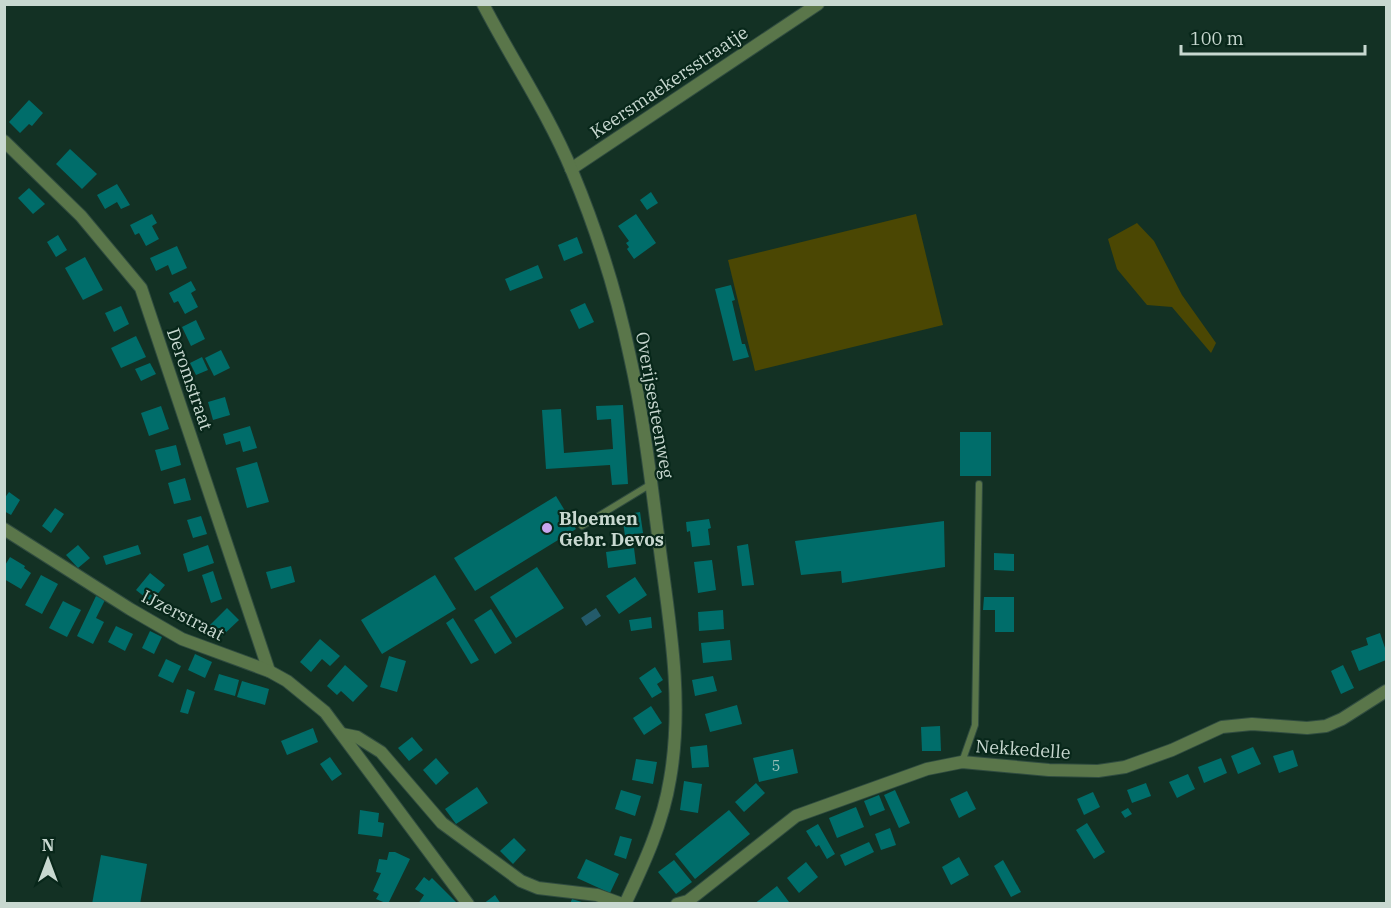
<svg xmlns="http://www.w3.org/2000/svg" width="1391" height="908" font-family="'IBM Plex Serif',serif">
  <rect width="100%" height="100%" fill="#133124"/>
  <g fill="#4b4703">
    <path d="M916 214 943 325 755 371 728 260Z"/>
    <path d="M1137 223 1154 241 1182 295 1216 343 1211 353 1172 307 1147 305 1117 269 1108 239Z"/>
  </g>
  <path fill="#245b6b" d="M596 608 601 616 586 626 581 618Z"/>
  <g fill="#006d6a">
    <path d="M29 100 43 113 32 126 29 124 20 133 9 122Z"/>
    <path d="M70 149 97 174 82 189 56 164Z"/>
    <path d="M117 184 130 205 121 209 117 202 105 209 97 195Z"/>
    <path d="M29 188 45 204 33 214 18 198Z"/>
    <path d="M651 192 658 203 647 210 640 200Z"/>
    <path d="M152 214 157 223 152 226 159 239 146 246 139 233 135 235 130 225Z"/>
    <path d="M636 214 656 243 634 259 627 249 629 247 626 243 629 241 618 226Z"/>
    <path d="M58 235 67 250 56 257 47 242Z"/>
    <path d="M577 237 583 253 564 261 558 245Z"/>
    <path d="M177 246 187 268 172 275 168 265 156 271 150 258Z"/>
    <path d="M85 257 103 290 83 300 65 268Z"/>
    <path d="M538 265 543 278 510 291 505 279Z"/>
    <path d="M191 281 196 290 191 293 198 307 185 314 178 301 174 303 169 293Z"/>
    <path d="M731 285 735 300 732 301 742 344H745L749 357 733 361 715 289Z"/>
    <path d="M585 303 594 322 579 329 570 310Z"/>
    <path d="M121 306 129 324 114 332 105 313Z"/>
    <path d="M196 320 205 339 191 346 182 327Z"/>
    <path d="M136 336 146 357 121 368 111 348Z"/>
    <path d="M221 350 230 368 214 376 205 358Z"/>
    <path d="M202 357 208 370 196 375 190 363Z"/>
    <path d="M150 363 156 374 141 381 135 369Z"/>
    <path d="M225 397 230 415 213 420 208 402Z"/>
    <path d="M623 405 628 484 612 485 610 465 546 469 542 410 561 409 564 453 613 449 611 419 597 420 596 406Z"/>
    <path d="M161 406 169 429 149 436 141 413Z"/>
    <path d="M250 426 257 448 243 452 240 441 226 445 223 434Z"/>
    <rect x="960" y="432" width="31" height="44"/>
    <path d="M176 445 181 465 161 471 155 450Z"/>
    <path d="M257 462 269 502 247 508 236 468Z"/>
    <path d="M185 478 191 500 174 504 168 483Z"/>
    <path d="M9 492 20 500 11 515 4 511V499Z"/>
    <path d="M556 496 576 529 475 591 454 558Z"/>
    <path d="M55 508 64 514 51 533 42 526Z"/>
    <path d="M640 512 643 533 625 536 622 515Z"/>
    <path d="M201 516 207 534 193 538 187 520Z"/>
    <path d="M709 519 711 528 708 529 710 545 692 547 690 531 687 532 686 522Z"/>
    <path d="M944 521 945 567 842 583 841 571 801 575 795 541Z"/>
    <path d="M748 544 754 585 742 586 737 546Z"/>
    <path d="M78 545 90 558 78 568 66 555Z"/>
    <path d="M138 545 141 554 106 565 103 556Z"/>
    <path d="M208 545 214 563 188 572 183 554Z"/>
    <path d="M634 548 636 564 608 568 606 552Z"/>
    <path d="M994 553 1014 554V571L994 570Z"/>
    <path d="M10 557 25 566 24 568 31 573 21 589 4 579V567Z"/>
    <path d="M712 560 716 590 698 593 694 562Z"/>
    <path d="M291 566 295 582 271 589 266 572Z"/>
    <path d="M537 567 564 608 516 638 490 597Z"/>
    <path d="M213 571 222 599 211 603 202 575Z"/>
    <path d="M150 573 165 585 151 602 136 590Z"/>
    <path d="M41 575 58 584 42 614 25 605Z"/>
    <path d="M435 575 456 609 382 654 361 620Z"/>
    <path d="M635 577 647 595 619 614 606 596Z"/>
    <path d="M96 596 105 600 96 618 104 622 93 644 77 636Z"/>
    <path d="M984 597H1014V632H995V610H983Z"/>
    <path d="M63 601 81 610 67 637 49 628Z"/>
    <path d="M227 608 239 620 221 637 210 625Z"/>
    <path d="M491 609 512 643 495 654 474 620Z"/>
    <path d="M723 610 724 629 699 631 698 612Z"/>
    <path d="M651 617 652 628 631 631 629 620Z"/>
    <path d="M453 618 479 660 471 664 446 623Z"/>
    <path d="M116 626 133 634 125 651 108 642Z"/>
    <path d="M150 631 162 637 154 654 142 648Z"/>
    <path d="M1380 633 1386 651V660L1359 671 1351 651 1368 645 1366 638Z"/>
    <path d="M320 639 340 656 330 666 322 659 311 672 300 662Z"/>
    <path d="M730 640 732 660 703 663 701 643Z"/>
    <path d="M195 654 212 662 205 678 188 670Z"/>
    <path d="M389 656 406 661 397 692 380 687Z"/>
    <path d="M166 659 181 666 173 683 158 676Z"/>
    <path d="M345 665 368 686 353 702 341 691 337 695 327 686Z"/>
    <path d="M1343 665 1354 688 1341 694 1331 671Z"/>
    <path d="M655 667 663 680 657 684 662 692 652 698 639 678Z"/>
    <path d="M219 674 239 680 235 696 214 690Z"/>
    <path d="M713 676 717 691 695 696 692 680Z"/>
    <path d="M242 681 269 689 265 705 237 697Z"/>
    <path d="M187 689 195 692 188 714 180 712Z"/>
    <path d="M737 705 742 724 710 732 705 714Z"/>
    <path d="M651 706 662 723 644 735 633 718Z"/>
    <path d="M940 726 941 751H922L921 727Z"/>
    <path d="M313 728 318 742 287 755 281 741Z"/>
    <path d="M412 737 423 750 409 761 398 748Z"/>
    <path d="M707 745 709 767 692 768 690 747Z"/>
    <path d="M1253 747 1261 764 1238 774 1231 756Z"/>
    <path d="M793 749 798 773 759 782 753 758Z"/>
    <path d="M1293 750 1298 766 1279 773 1273 756Z"/>
    <path d="M330 757 342 774 332 781 320 764Z"/>
    <path d="M436 758 449 773 436 785 423 770Z"/>
    <path d="M1221 758 1227 773 1204 783 1198 767Z"/>
    <path d="M636 759 657 762 653 784 632 780Z"/>
    <path d="M1188 774 1195 789 1177 798 1169 782Z"/>
    <path d="M684 781 702 784 698 813 680 810Z"/>
    <path d="M756 783 765 793 744 812 735 802Z"/>
    <path d="M1146 783 1151 796 1132 803 1127 790Z"/>
    <path d="M477 787 488 803 456 824 445 809Z"/>
    <path d="M621 790 641 796 635 816 615 809Z"/>
    <path d="M895 790 910 823 899 828 884 795Z"/>
    <path d="M967 791 976 809 959 818 950 799Z"/>
    <path d="M1093 792 1100 807 1084 815 1077 799Z"/>
    <path d="M879 795 885 810 870 816 864 801Z"/>
    <path d="M856 807 864 827 837 838 829 818Z"/>
    <path d="M1128 808 1132 814 1125 818 1121 812Z"/>
    <path d="M360 810 379 813 378 822 384 823 382 837 358 834Z"/>
    <path d="M729 810 750 834 695 879 675 854Z"/>
    <path d="M1087 823 1105 852 1094 859 1076 830Z"/>
    <path d="M818 824 835 854 827 859 819 845 816 847 806 831Z"/>
    <path d="M890 828 896 845 881 850 875 834Z"/>
    <path d="M620 836 632 839 626 859 614 855Z"/>
    <path d="M514 838 526 850 513 864 500 851Z"/>
    <path d="M869 842 874 852 845 866 840 855Z"/>
    <path d="M389 852H395L410 859 388 904 376 899 379 894 373 891 381 873 376 872 379 859 387 860Z"/>
    <path d="M101 855 147 864 140 904H92Z"/>
    <path d="M959 857 969 875 951 885 942 867Z"/>
    <path d="M586 859 619 874 610 893 577 878Z"/>
    <path d="M674 860 692 882 676 894 658 872Z"/>
    <path d="M1003 860 1021 892 1011 897 994 866Z"/>
    <path d="M806 862 818 877 799 893 787 878Z"/>
    <path d="M424 877 429 881 432 878 458 904H418L424 895 415 889Z"/>
    <path d="M777 886 789 902 754 904Z"/>
    <path d="M495 895 501 904H483Z"/>
    <path d="M572 899 585 903V904H570Z"/>
  </g>
  <g fill="none" stroke-linecap="round" stroke-linejoin="round">
    <g stroke="#304c40" stroke-width="8">
      <g id="service">
        <path d="M582 526 651 484"/>
        <path d="M962 762 975 725 979 484"/>
      </g>
    </g>
    <g stroke="#304c40" stroke-width="14">
      <g id="minor">
        <path d="M4 141 81 216 141 288 269 671"/>
        <path d="M571 169 818 4"/>
        <path d="M4 529 130 609 182 639 269 671 287 681 325 712 468 904"/>
        <path d="M342 734 357 737 381 752 442 823 521 881 538 888 597 895 622 904"/>
        <path d="M677 904 688 901 796 816 927 769 962 762 1049 770 1098 771 1125 767 1172 750 1222 727 1252 724 1307 728 1326 726 1342 719 1386 691"/>
      </g>
    </g>
    <g stroke="#304c40" stroke-width="14">
      <path id="tertiary" d="M483 4C512 60 548 113 572 171 597 231 617 294 630 357 645 423 652 491 661 558 671 631 683 705 670 779 663 823 644 864 625 904"/>
    </g>
    <use href="#service" stroke="#5a764a" stroke-width="6"/>
    <use href="#minor" stroke="#5a764a" stroke-width="12"/>
    <use href="#tertiary" stroke="#5a764a" stroke-width="12"/>
  </g>
  <circle fill="#c8a6ef" stroke="#08271a" stroke-width="2" cx="547" cy="528" r="6"/>
  <g text-anchor="middle" dominant-baseline="central" stroke-width="4.5" stroke-linejoin="round" paint-order="stroke">
    <g font-size="15" fill="#96bdb6">
      <text x="776" y="765">5</text>
    </g>
    <g font-size="18" fill="#c8d8d0" stroke="#08271a">
      <text transform="translate(669 82) rotate(-34)">Keersmaekersstraatje</text>
      <text transform="translate(190 379) rotate(71)">Deromstraat</text>
      <text transform="translate(655 405) rotate(80)">Overijsesteenweg</text>
      <text transform="translate(183 615) rotate(27)">IJzerstraat</text>
      <text transform="translate(1023 749) rotate(4)">Nekkedelle</text>
    </g>
    <g font-size="18" font-weight="bold" fill="#c8d8d0" stroke="#08271a" text-anchor="start">
      <text x="559" y="518">Bloemen<tspan x="559" dy="21">Gebr. Devos</tspan></text>
    </g>
  </g>
  <rect width="1391" height="908" fill="none" stroke="#c8d8d0" stroke-width="12"/>
  <g transform="translate(48 860)" stroke="#08271a" stroke-width="4.5" paint-order="stroke">
  <path d="M0-4.5L10 22L0 15L-10 22Z" fill="#c8d8d0"/>
  <text y="-9" font-size="16" font-weight="bold" text-anchor="middle" fill="#c8d8d0">N</text>
  </g>
  <path d="M1181 45v9h184v-9" fill="none" stroke="#c8d8d0" stroke-width="3"/>
  <text x="1190" y="45" font-size="18" fill="#c8d8d0" stroke="#08271a" stroke-width="4.5" paint-order="stroke">100 m</text>
</svg>
